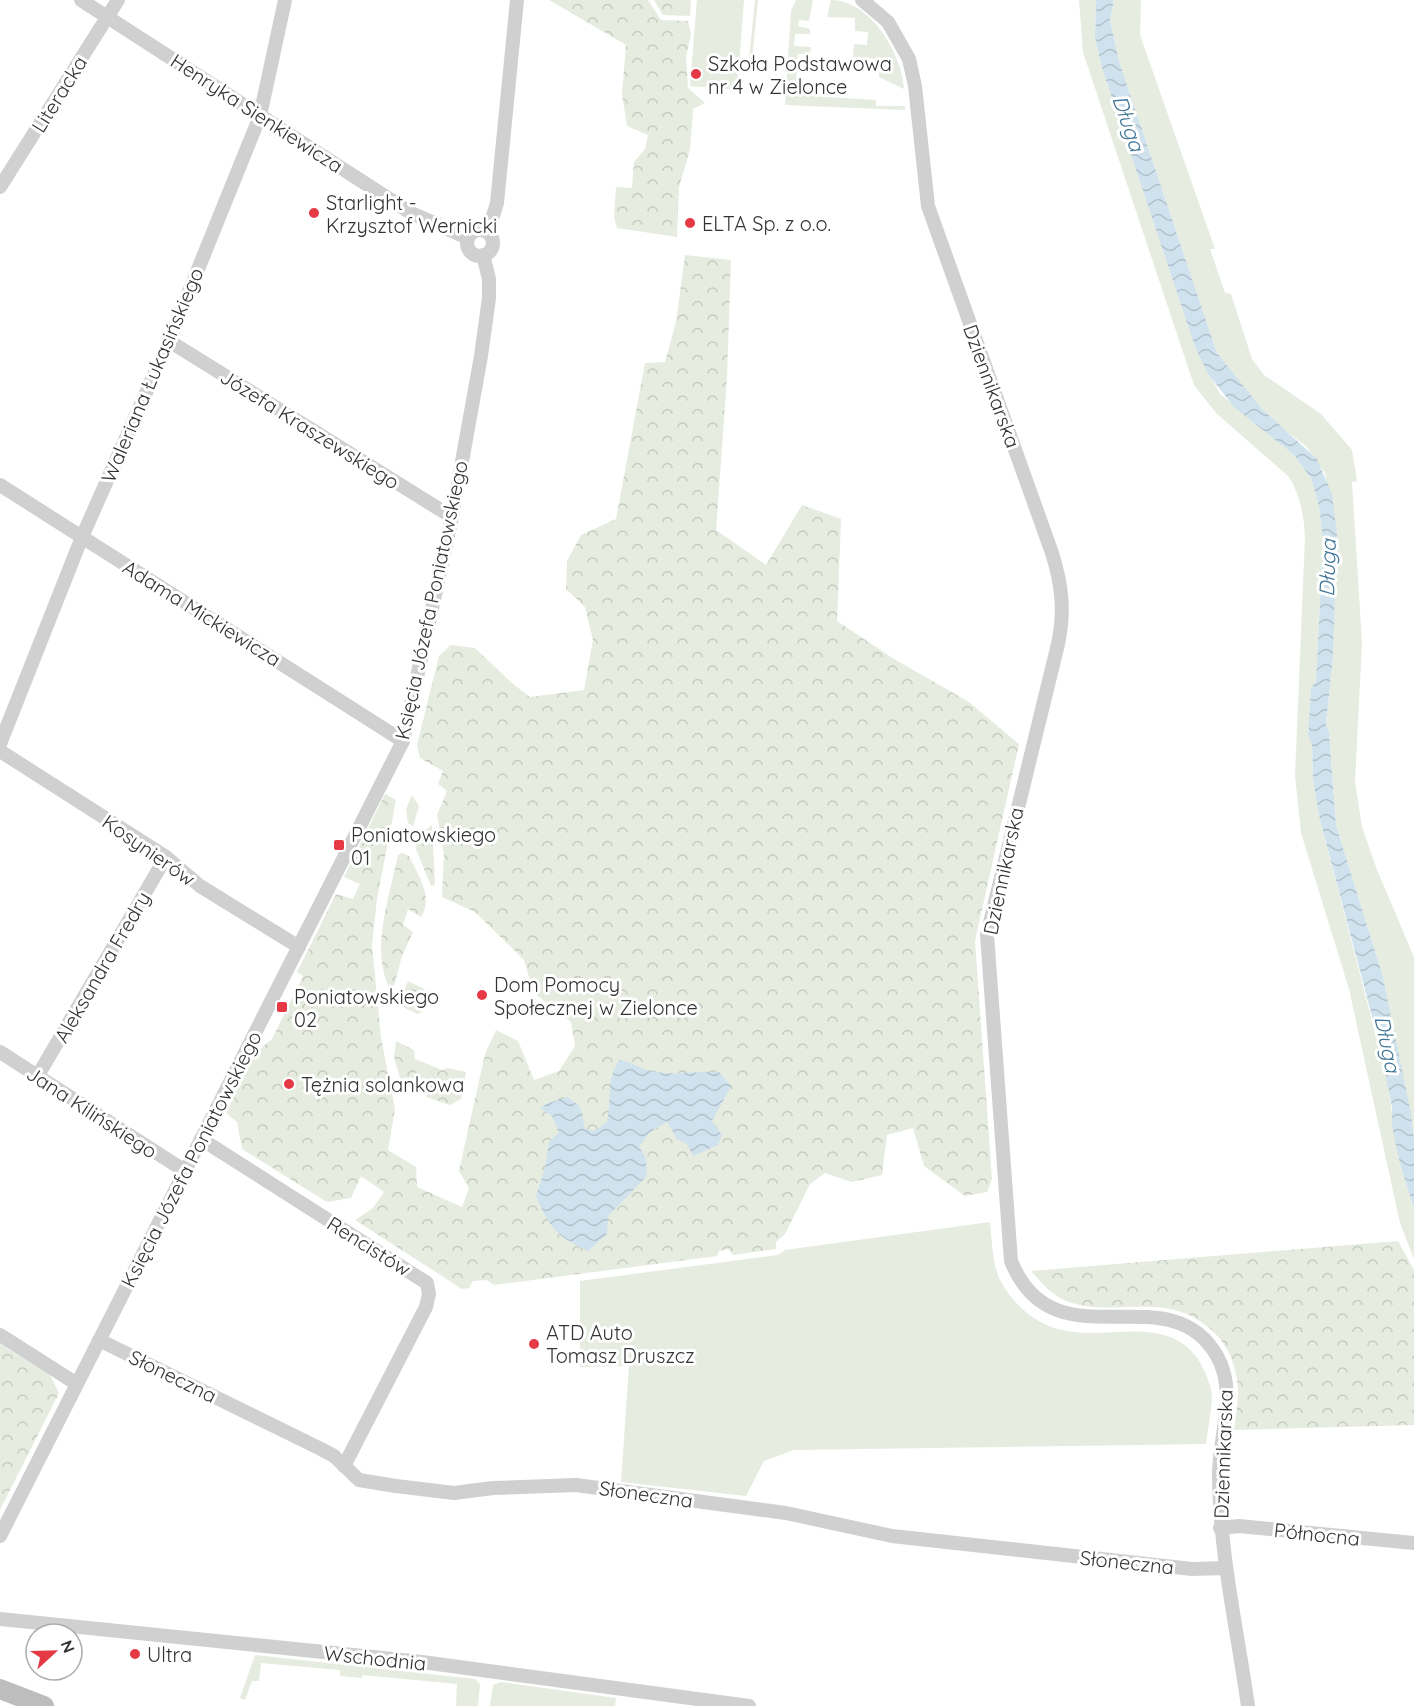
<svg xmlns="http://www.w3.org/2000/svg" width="1414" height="1706" font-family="Quicksand,sans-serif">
  <defs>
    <pattern id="forest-crowns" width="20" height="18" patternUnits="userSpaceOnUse" patternTransform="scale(1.5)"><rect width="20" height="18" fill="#e6ecdf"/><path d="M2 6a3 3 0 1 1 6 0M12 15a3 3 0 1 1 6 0" fill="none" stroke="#c6cbc0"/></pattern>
    <pattern id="water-waves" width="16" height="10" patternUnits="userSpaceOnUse" patternTransform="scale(1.5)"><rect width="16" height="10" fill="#cfe2ee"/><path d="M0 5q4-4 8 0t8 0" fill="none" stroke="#b2c2cd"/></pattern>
  </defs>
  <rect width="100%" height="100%" fill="#fff"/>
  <g fill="#e6ecdf">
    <path d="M697 0H744L737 90 690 86Z"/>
    <path d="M755 0H758L752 60H749Z"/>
    <path d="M796 0H813L809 21 799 20 798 26 810 29V34H795L794 46 811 47 810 54H798L795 95 876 100V106H905V110L785 105 791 11Z"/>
    <path d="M831 0C870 0 902 53 904 89L879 77 880 59 853 57 854 44 867 45 868 32 855 31V18L827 17Z"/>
    <path d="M1079 0H1096L1095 38 1102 68 1195 347 1220 394 1293 454 1311 478 1319 507 1323 540 1316 681 1311 688 1308 735 1312 745 1313 780 1319 816 1387 1079 1399 1160 1414 1209V1259L1400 1223 1349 989 1301 833 1295 776 1305 537C1304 515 1300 495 1289 477L1216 413 1194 385 1083 52Z"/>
    <path d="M1114 0H1141L1140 35 1215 249H1210L1225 293 1231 294 1252 359 1264 375 1321 414 1352 450 1357 481 1352 482 1362 643 1355 782 1362 827 1377 870 1414 957V1141L1383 977 1336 825 1329 732 1326 724 1333 657 1337 535 1325 473 1306 446 1278 425 1251 398 1217 353 1119 61 1110 20Z"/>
    <path d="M412 795 419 806 413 826 408 823 406 809Z"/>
    <path d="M990 1222C992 1241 992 1263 1000 1280 1012 1303 1033 1322 1058 1329 1106 1343 1169 1310 1201 1364 1206 1374 1212 1387 1212 1398 1211 1413 1208 1429 1206 1444L794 1450 764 1461 746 1496 621 1482 629 1366 580 1367V1281L778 1255 785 1250Z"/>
    <path d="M255 1655 475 1679 480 1684 478 1706H456L457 1684 362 1675V1678L340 1676V1670L261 1663 259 1681H252L245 1700 240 1698Z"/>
    <path d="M501 1682 616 1698 615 1706H490L493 1685Z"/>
  </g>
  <g fill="url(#forest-crowns)">
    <path d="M549 0H648L661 20 688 21 691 35 686 56 688 88 705 103 693 109 690 150 679 187 677 237 617 228 614 217 616 187 632 188 634 162 645 149 648 135 627 126 622 94 626 45Z"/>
    <path d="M654 0H691L690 16 663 15Z"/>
    <path d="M685 255 731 260 727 377 716 530 766 565 802 505 841 519 837 621 894 659 969 702 1019 744 975 941 992 1179 987 1192 965 1196 924 1166 913 1128 887 1135 882 1175 852 1182 825 1173 810 1184 785 1234 776 1242V1249L733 1255 728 1249 719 1251 717 1256 494 1285 487 1280 473 1281 469 1288 462 1289 355 1220 373 1208 384 1192 361 1176 351 1198 327 1202 242 1149 237 1122 226 1113 256 1052 272 1039 303 976 297 972 336 894 353 899 360 884 344 877 385 794 396 800 377 899 372 945 381 1038 395 1109 388 1150 416 1167 417 1187 462 1207 469 1188 459 1171 485 1054 496 1030 518 1041 534 1080 559 1071 575 1046 571 1022 534 993 524 960 475 912 442 897 444 855 437 815 447 791 438 784 443 771 420 758 417 745 439 656 451 645 475 648 513 684 530 697 584 690 593 640 585 607 566 589 567 561 581 535 616 519 645 363 665 362 676 322Z"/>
    <path d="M432 825 435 885 431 886 416 849 418 837Z"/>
    <path d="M402 853 409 856C418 875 434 897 421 917L408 909 403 925 413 932 402 956 394 986 388 985C371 946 390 895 398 855Z"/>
    <path d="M408 981 434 994 426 1009 418 1014 405 1008 400 1001Z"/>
    <path d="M396 1041 414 1050 415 1059 442 1070 447 1068 466 1072 461 1099 450 1105 426 1097 431 1086 410 1077 405 1087 402 1085 394 1057Z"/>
    <path d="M1398 1241 1414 1270V1425L1234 1430C1236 1413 1240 1396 1237 1380 1232 1336 1194 1307 1151 1307 1125 1306 1094 1311 1069 1302 1052 1296 1043 1284 1031 1271Z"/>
    <path d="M0 1344 50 1375 59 1393 0 1510Z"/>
  </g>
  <g fill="url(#water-waves)">
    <path d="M1096 0H1114L1110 20 1119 61 1217 353 1262 409 1317 459 1332 494 1337 535 1333 657 1326 724 1329 732 1336 825 1383 977 1411 1114 1414 1141V1209L1399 1160 1392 1125V1107L1378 1039 1319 816 1313 780 1312 745 1308 735 1311 688 1316 681 1323 540 1319 507 1311 478 1293 454 1234 407 1208 374 1195 347 1102 68 1095 38Z"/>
    <path d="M620 1060C633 1062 644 1071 656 1072 677 1075 698 1071 719 1072L731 1086 712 1121 722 1135 718 1145 693 1156 687 1144 677 1139 667 1122 650 1132 639 1146 646 1159 647 1176 608 1216 607 1234 588 1251C556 1236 550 1228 536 1196L545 1168 549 1142 559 1132 552 1116 540 1108 548 1103 568 1097 580 1107 585 1129 595 1131 607 1122C612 1101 606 1076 620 1060Z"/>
  </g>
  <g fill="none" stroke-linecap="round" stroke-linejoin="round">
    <g stroke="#d0d0d0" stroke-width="14">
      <path d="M81 0 411 213 468 238"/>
      <path d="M862 0 888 22 909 59 915 86 928 206 1052 553C1062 585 1065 611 1058 644L987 935 1011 1261C1054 1368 1169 1271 1217 1356 1237 1390 1220 1435 1219 1472 1219 1551 1237 1628 1248 1706"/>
      <path d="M0 187 118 0"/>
      <circle cx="480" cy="243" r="13"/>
      <path d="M488 232 497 203 517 0"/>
      <path d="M169 341 452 517"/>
      <path d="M0 485 403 741"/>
      <path d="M0 744 82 537 169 341 260 116 285 0"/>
      <path d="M0 751 166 857 200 886 299 947"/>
      <path d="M0 1052 185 1171"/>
      <path d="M37 1077 166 857"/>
      <path d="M201 1139 427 1283 429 1294 426 1307 344 1466"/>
      <path d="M0 1335 77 1384"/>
      <path d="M99 1340 321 1449 334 1456 359 1480 396 1486 454 1493 493 1488 576 1485 786 1513 892 1536 1192 1569 1225 1568"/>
      <path d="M1220 1528 1239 1526 1414 1543"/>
      <path d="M0 1536 403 741 452 517 481 356 489 298V279L483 255"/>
      <path d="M0 1619 422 1662 749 1706"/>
    </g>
    <path stroke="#bdbdbd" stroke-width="20" d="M0 1689 44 1706"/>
  </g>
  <g fill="#e63946" stroke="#fff" stroke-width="2">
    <circle cx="696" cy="74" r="6"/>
    <circle cx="314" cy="213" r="6"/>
    <circle cx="690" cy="223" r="6"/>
    <rect x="333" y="839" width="12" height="12" rx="3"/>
    <circle cx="482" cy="995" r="6"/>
    <rect x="276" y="1001" width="12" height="12" rx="3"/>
    <circle cx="289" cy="1084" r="6"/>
    <circle cx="534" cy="1344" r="6"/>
    <circle cx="135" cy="1654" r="6"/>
  </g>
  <g text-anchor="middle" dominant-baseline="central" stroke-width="6" stroke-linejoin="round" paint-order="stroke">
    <g font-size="20" fill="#333" stroke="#fff" text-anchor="start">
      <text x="708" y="63">Szkoła Podstawowa<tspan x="708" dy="23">nr 4 w Zielonce</tspan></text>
      <text x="326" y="202">Starlight -<tspan x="326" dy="23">Krzysztof Wernicki</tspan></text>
      <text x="702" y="223">ELTA Sp. z o.o.</text>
      <text x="351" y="834">Poniatowskiego<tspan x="351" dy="23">01</tspan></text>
      <text x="494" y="984">Dom Pomocy<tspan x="494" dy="23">Społecznej w Zielonce</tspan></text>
      <text x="294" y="996">Poniatowskiego<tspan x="294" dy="23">02</tspan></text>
      <text x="301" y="1084">Tężnia solankowa</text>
      <text x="546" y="1332">ATD Auto<tspan x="546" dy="23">Tomasz Druszcz</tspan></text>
      <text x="147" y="1654">Ultra</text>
    </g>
    <g font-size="20" fill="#333" stroke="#fff">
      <text transform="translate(59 94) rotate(-58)">Literacka</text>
      <text transform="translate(257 113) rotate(33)">Henryka Sienkiewicza</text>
      <text transform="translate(152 375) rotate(-67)">Waleriana Łukasińskiego</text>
      <text transform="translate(992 386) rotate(70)">Dziennikarska</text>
      <text transform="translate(310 429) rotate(32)">Józefa Kraszewskiego</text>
      <text transform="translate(431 600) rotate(-78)">Księcia Józefa Poniatowskiego</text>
      <text transform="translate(202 613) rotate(32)">Adama Mickiewicza</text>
      <text transform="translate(149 850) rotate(35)">Kosynierów</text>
      <text transform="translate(1003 871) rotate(-78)">Dziennikarska</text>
      <text transform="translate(102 967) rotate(-60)">Aleksandra Fredry</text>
      <text transform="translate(92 1112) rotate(33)">Jana Kilińskiego</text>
      <text transform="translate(191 1159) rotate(-63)">Księcia Józefa Poniatowskiego</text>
      <text transform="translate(369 1246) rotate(32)">Rencistów</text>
      <text transform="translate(173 1376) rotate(26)">Słoneczna</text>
      <text transform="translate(1223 1454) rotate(-88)">Dziennikarska</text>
      <text transform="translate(646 1494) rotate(8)">Słoneczna</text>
      <text transform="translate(1317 1534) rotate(6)">Północna</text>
      <text transform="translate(1127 1562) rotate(6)">Słoneczna</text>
      <text transform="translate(375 1658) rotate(6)">Wschodnia</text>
    </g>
    <g font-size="21" font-style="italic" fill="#3f7597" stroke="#fff">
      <text transform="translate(1129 123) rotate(71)">Długa</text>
      <text transform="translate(1327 568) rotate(-88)">Długa</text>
      <text transform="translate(1388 1044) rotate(78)">Długa</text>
    </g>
  </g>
  <g transform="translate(54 1652) rotate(68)"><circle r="28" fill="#ffffff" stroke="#adadad" stroke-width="1.5"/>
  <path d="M0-4.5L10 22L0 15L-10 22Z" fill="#e63946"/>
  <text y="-9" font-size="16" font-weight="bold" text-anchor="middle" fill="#333333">N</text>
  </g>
</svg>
